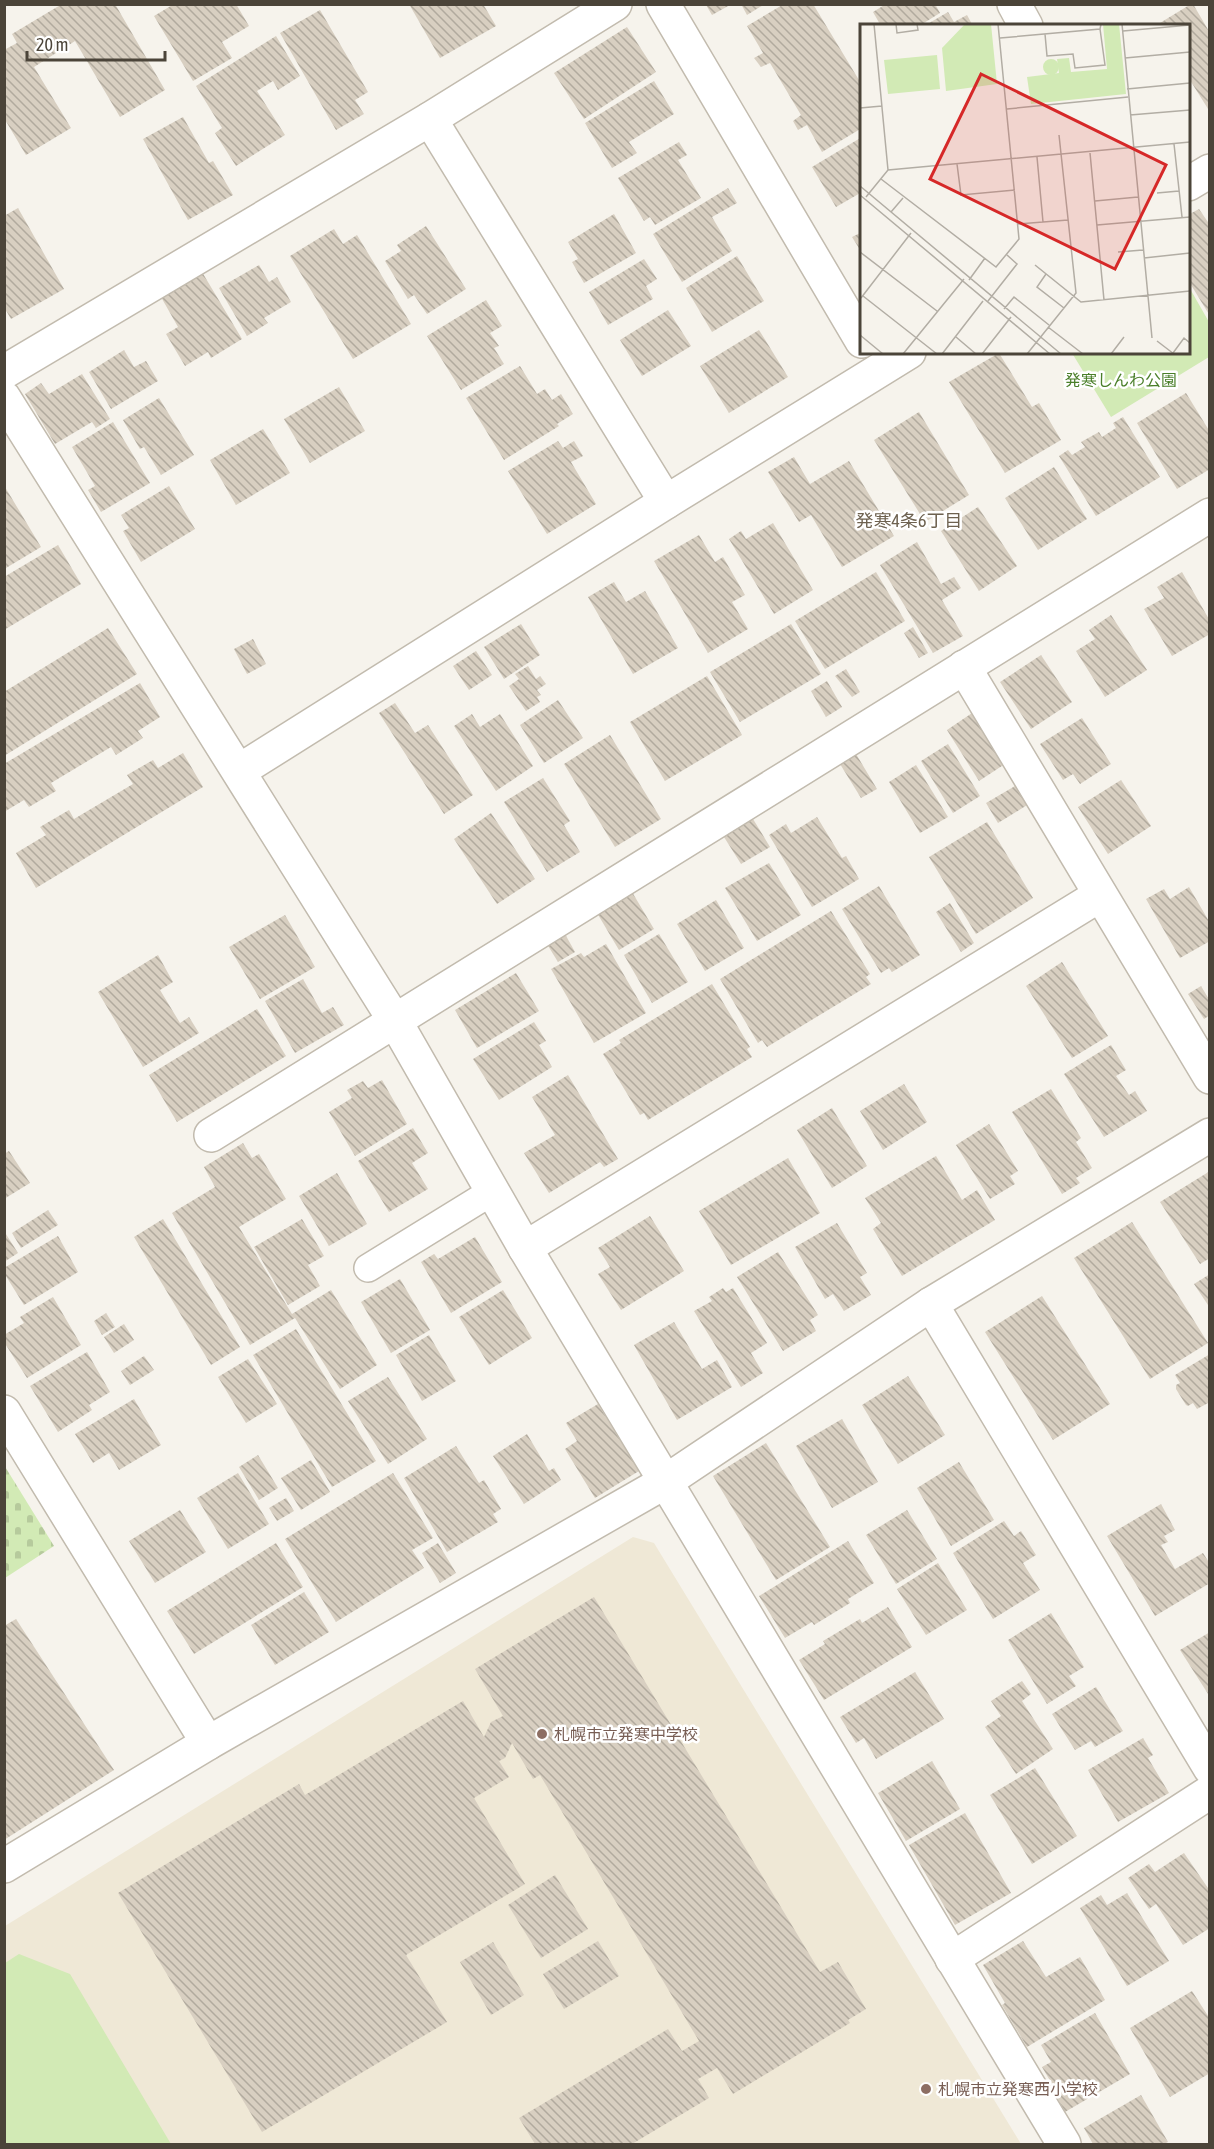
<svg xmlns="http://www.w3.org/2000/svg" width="1214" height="2149" font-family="'Asap Condensed','Noto Sans JP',sans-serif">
  <defs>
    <pattern id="cemetery-stones" width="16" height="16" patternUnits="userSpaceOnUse" patternTransform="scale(1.5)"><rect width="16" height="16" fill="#d2eab5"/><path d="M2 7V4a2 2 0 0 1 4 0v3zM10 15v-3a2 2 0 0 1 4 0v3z" fill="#b6ca9c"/></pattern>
    <pattern id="building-back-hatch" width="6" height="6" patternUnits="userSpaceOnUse" patternTransform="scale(1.5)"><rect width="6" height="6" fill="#d8cfc1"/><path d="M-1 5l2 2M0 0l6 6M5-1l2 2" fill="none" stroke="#b1aa9e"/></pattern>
  </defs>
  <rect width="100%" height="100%" fill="#f6f3ec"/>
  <path fill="#efe8d6" d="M633 1537 654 1543 1021 2144H5V1926Z"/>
  <path fill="url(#cemetery-stones)" d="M4 1465 54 1546 5 1578H4Z"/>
  <g fill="#d2eab5">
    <path d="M1189 287 1209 322V357L1111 417 1072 353 1188 352Z"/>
    <path d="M19 1954 70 1974 171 2144H5V1963Z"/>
  </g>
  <g fill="url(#building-back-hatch)">
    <path d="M62 4H115L165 90 120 117 75 41 34 67 71 128 26 155 4 118V50L17 43 12 34Z"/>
    <path d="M174 4H236L249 26 222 42 232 58 193 81 154 16Z"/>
    <path d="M409 4H483L496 26 440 58Z"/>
    <path d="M741 4H765L747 15Z"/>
    <path d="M784 4H813L862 85V128L822 152 807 125 798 130 793 121 801 115 770 63 761 67 754 58 763 53 747 26Z"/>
    <path d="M886 4H935L940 13 919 26H881L873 12Z"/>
    <path d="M1191 4H1193L1210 33V112L1188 77V26H1155Z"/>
    <path d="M706 5H730L712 15Z"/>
    <path d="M320 10 368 92 355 100 364 114 336 130 280 33Z"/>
    <path d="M948 12 954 22 967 15 973 26H924Z"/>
    <path d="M627 27 656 72 584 119 554 73Z"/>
    <path d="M276 36 300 76 278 90 273 81 257 91 285 135 236 166 215 133 222 128 196 86Z"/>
    <path d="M654 81 674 114 629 142 637 153 612 168 585 123Z"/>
    <path d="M183 117 209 163 213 161 233 195 188 220 143 139Z"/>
    <path d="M862 137V192L836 207 812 167Z"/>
    <path d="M679 142 687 155 678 160 701 198 655 225 650 217 644 221 618 178Z"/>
    <path d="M728 188 737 203 712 217 732 251 682 282 653 234Z"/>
    <path d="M18 208 64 289 11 319 4 307V216Z"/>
    <path d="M1199 209 1210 225V316L1188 280V215Z"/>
    <path d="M614 214 636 253 584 283 572 262 578 259 568 242Z"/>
    <path d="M426 226 466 289 427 314 414 295 408 299 385 261 401 251 397 245Z"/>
    <path d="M334 229 343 244 357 235 411 324 353 359 290 256Z"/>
    <path d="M862 232V253L852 237Z"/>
    <path d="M737 256 764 301 712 332 686 288Z"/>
    <path d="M644 259 657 279 646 286 653 299 608 325 589 292Z"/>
    <path d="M259 265 269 282 277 277 291 302 264 318 268 323 247 336 219 288Z"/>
    <path d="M202 272 242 339 211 358 208 352 185 366 166 334 178 327 161 297Z"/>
    <path d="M486 300 502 326 490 333 499 346 494 348 504 364 461 390 427 336Z"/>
    <path d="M668 310 691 346 642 376 620 340Z"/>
    <path d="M759 330 788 377 729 413 700 366Z"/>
    <path d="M124 350 134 367 146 361 158 381 111 409 89 372Z"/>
    <path d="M999 353 1032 407 1039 403 1061 440 1005 473 949 382Z"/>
    <path d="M520 366 537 394 545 389 552 400 561 394 573 414 557 424 559 426 504 460 466 398Z"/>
    <path d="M82 374 110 419 96 428 92 422 55 444 25 394 41 383 49 394Z"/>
    <path d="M339 387 365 431 310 463 284 419Z"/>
    <path d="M1186 393 1210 432V469L1177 489 1137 423Z"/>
    <path d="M159 398 194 455 161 475 144 447 140 449 123 420Z"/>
    <path d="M919 412 969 495 925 522 874 440Z"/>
    <path d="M1123 417 1160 477 1096 516 1059 456 1068 450 1072 455 1085 447 1081 442 1099 432 1102 437 1116 428 1113 423Z"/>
    <path d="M113 422 150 483 101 512 88 490 95 486 72 447Z"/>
    <path d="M263 429 290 473 236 505 210 460Z"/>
    <path d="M558 441 563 448 574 441 583 456 571 462 596 504 547 534 508 471Z"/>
    <path d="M794 457 810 484 849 461 894 536 842 567 811 515 799 522 768 472Z"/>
    <path d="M1054 467 1087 519 1038 550 1005 498Z"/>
    <path d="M169 486 195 529 141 562 123 531 129 528 121 515Z"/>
    <path d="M5 487 41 547 6 568 5 566Z"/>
    <path d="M978 507 1017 566 979 591 941 531Z"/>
    <path d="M773 523 813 590 774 614 729 539 741 531 746 539Z"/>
    <path d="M699 535 715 562 723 557 745 595 732 602 748 629 708 653 654 561Z"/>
    <path d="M917 542 941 584 954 577 961 588 942 600 963 636 933 653 880 565Z"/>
    <path d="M58 545 81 584 4 630V577Z"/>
    <path d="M876 572 905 621 825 669 795 621Z"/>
    <path d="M1182 572 1210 621V634L1172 656 1144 609 1164 598 1157 587Z"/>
    <path d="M614 582 626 602 645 591 678 648 633 674 588 597Z"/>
    <path d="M1111 615 1147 670 1105 697 1076 651 1095 639 1089 630Z"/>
    <path d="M521 624 540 655 504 679 484 647Z"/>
    <path d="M791 624 821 674 740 722 710 672Z"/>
    <path d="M913 627 928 653 919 658 904 633Z"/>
    <path d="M108 628 137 674 4 756V692Z"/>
    <path d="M253 639 266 664 247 674 234 649Z"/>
    <path d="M476 651 492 675 469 690 453 666Z"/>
    <path d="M1041 655 1072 702 1031 729 1000 682Z"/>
    <path d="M528 666 536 679 540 676 546 684 537 690 541 695 537 697 540 702 526 711 509 686 519 679 515 674Z"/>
    <path d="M846 669 860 692 852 697 835 676Z"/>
    <path d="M707 676 742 735 665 781 630 722Z"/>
    <path d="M827 681 842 707 826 717 811 691Z"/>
    <path d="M140 683 160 717 138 731 143 738 116 755 111 747 51 783 56 791 29 807 24 800 4 812V764Z"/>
    <path d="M558 700 583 738 544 763 520 725Z"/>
    <path d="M395 703 415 733 428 725 473 795 444 814 379 713Z"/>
    <path d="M975 711 1008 762 979 781 947 730Z"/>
    <path d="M472 714 480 727 500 714 533 766 496 791 454 726Z"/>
    <path d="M1082 718 1111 764 1080 784 1073 774 1063 780 1040 744Z"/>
    <path d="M610 735 661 819 615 847 564 764Z"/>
    <path d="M948 744 980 796 953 813 921 761Z"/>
    <path d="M183 753 203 787 36 888 16 853 46 835 40 827 69 810 74 819 133 784 127 775 153 760 158 768Z"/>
    <path d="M856 754 877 789 861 798 840 764Z"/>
    <path d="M916 765 948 817 920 833 889 782Z"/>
    <path d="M543 778 570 821 564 825 580 852 547 872 504 802Z"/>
    <path d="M1121 780 1151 826 1108 854 1078 807Z"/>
    <path d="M1020 783 1032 802 998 823 986 803Z"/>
    <path d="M491 813 535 879 497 904 454 839Z"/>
    <path d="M817 817 842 858 846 856 859 879 812 907 769 835 786 824 791 833Z"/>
    <path d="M753 819 770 847 741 864 724 837Z"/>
    <path d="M987 822 1033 898 976 934 929 857Z"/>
    <path d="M769 863 801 915 757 941 725 888Z"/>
    <path d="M879 886 920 955 892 972 889 968 881 973 842 909Z"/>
    <path d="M1189 887 1210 923V941L1180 958 1146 899 1164 889 1170 899Z"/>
    <path d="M632 892 654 929 619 950 597 913Z"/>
    <path d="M716 900 744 948 705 971 677 924Z"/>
    <path d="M950 903 974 943 961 952 936 912Z"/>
    <path d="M831 911 870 974 866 977 871 984 767 1047 762 1040 758 1043 720 979Z"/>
    <path d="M285 915 315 967 260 999 229 947Z"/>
    <path d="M560 925 575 952 558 962 542 936Z"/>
    <path d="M659 934 688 982 652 1003 624 955Z"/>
    <path d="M606 944 646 1013 594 1043 551 969 581 953 584 957Z"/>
    <path d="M158 955 173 982 160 990 180 1023 189 1017 199 1033 143 1067 98 992Z"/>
    <path d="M1062 962 1108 1036 1072 1058 1026 986Z"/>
    <path d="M516 973 539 1011 477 1048 455 1010Z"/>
    <path d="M303 979 322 1013 333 1007 344 1025 295 1053 265 1001Z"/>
    <path d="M712 984 750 1047 747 1049 752 1057 648 1120 644 1113 640 1115 603 1054 621 1043 619 1040Z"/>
    <path d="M1201 986 1210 1001V1015L1204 1019 1188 994Z"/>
    <path d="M257 1009 286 1056 177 1122 149 1075Z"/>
    <path d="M534 1022 546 1041 539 1045 552 1067 499 1100 473 1059Z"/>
    <path d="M1111 1045 1126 1070 1116 1076 1129 1095 1135 1091 1147 1111 1104 1137 1064 1074Z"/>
    <path d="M568 1075 618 1159 604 1167 600 1162 549 1193 524 1153 555 1135 532 1097Z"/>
    <path d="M382 1080 407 1124 355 1156 329 1112 352 1098 347 1090 363 1081 368 1088Z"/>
    <path d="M904 1084 927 1122 883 1150 860 1111Z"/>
    <path d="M1051 1089 1081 1138 1076 1142 1092 1168 1076 1178 1080 1183 1062 1194 1012 1112Z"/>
    <path d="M832 1108 867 1166 832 1188 797 1130Z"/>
    <path d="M989 1124 1018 1171 1010 1176 1015 1184 990 1199 956 1145Z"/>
    <path d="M413 1128 428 1153 412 1163 428 1189 389 1212 358 1161Z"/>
    <path d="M243 1143 252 1158 259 1154 286 1199 239 1227 292 1314 331 1290 377 1365 340 1389 295 1318 250 1345 172 1213 215 1187 204 1167Z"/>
    <path d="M9 1151 30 1183 4 1199V1154Z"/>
    <path d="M936 1156 962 1200 977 1190 995 1220 902 1276 873 1229 881 1223 865 1198Z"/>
    <path d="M788 1158 820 1213 731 1265 699 1211Z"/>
    <path d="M1210 1171V1258L1200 1264 1160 1202Z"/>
    <path d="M337 1173 367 1224 329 1246 299 1196Z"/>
    <path d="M48 1210 58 1225 21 1248 12 1233Z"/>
    <path d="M650 1216 684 1271 621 1310 598 1274 610 1267 598 1248Z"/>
    <path d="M163 1219 240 1347 211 1365 134 1237Z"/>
    <path d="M302 1219 324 1256 308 1265 320 1286 288 1305 254 1247Z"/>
    <path d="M1132 1222 1208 1343 1150 1379 1074 1258Z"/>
    <path d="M837 1223 867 1273 860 1277 871 1295 844 1311 833 1294 825 1299 795 1247Z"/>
    <path d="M4 1231 18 1253 4 1262Z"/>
    <path d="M58 1236 78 1272 24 1305 4 1273V1268Z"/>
    <path d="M475 1237 502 1282 451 1313 421 1262 434 1254 438 1259Z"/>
    <path d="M778 1252 818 1315 810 1320 816 1331 783 1351 737 1277Z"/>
    <path d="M1210 1274V1308L1194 1284Z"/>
    <path d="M400 1279 430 1330 391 1353 361 1302Z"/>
    <path d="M723 1288 726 1292 733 1288 767 1343 751 1353 763 1373 741 1387 694 1311 712 1301 709 1297Z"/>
    <path d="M503 1290 532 1338 489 1365 459 1317Z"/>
    <path d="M1042 1296 1110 1404 1053 1440 985 1332Z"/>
    <path d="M53 1297 81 1345 27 1378 4 1342V1335L24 1323 20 1317Z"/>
    <path d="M106 1313 115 1327 102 1335 94 1321Z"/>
    <path d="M674 1322 702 1369 717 1360 732 1387 677 1420 634 1345Z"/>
    <path d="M124 1324 134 1340 114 1353 104 1337Z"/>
    <path d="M296 1329 376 1461 332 1487 253 1355Z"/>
    <path d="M429 1335 456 1381 422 1401 396 1355Z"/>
    <path d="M87 1352 110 1392 89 1405 92 1410 58 1432 30 1386Z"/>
    <path d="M1210 1354V1402L1197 1409 1193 1403 1188 1406 1186 1405 1176 1389V1385L1180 1383 1175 1375Z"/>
    <path d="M144 1356 154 1370 130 1385 121 1371Z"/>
    <path d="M248 1359 277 1404 246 1423 218 1377Z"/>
    <path d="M908 1376 945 1435 898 1464 862 1405Z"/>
    <path d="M388 1377 427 1439 388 1464 348 1401Z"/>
    <path d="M134 1399 161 1445 119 1470 109 1453 93 1463 75 1434Z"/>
    <path d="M598 1404 639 1471 595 1498 565 1449 577 1441 566 1423Z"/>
    <path d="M842 1419 878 1482 832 1508 796 1446Z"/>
    <path d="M527 1434 549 1471 554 1468 561 1480 524 1504 493 1456Z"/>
    <path d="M766 1443 830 1547 776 1580 713 1476Z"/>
    <path d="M456 1446 479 1483 484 1480 501 1509 493 1514 498 1522 447 1552 404 1478Z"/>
    <path d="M258 1455 278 1488 259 1500 239 1467Z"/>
    <path d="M311 1460 330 1492 301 1510 281 1478Z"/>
    <path d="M959 1462 994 1520 951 1546 917 1488Z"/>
    <path d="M238 1473 269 1524 228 1549 197 1498Z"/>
    <path d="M393 1473 433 1538 412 1550 424 1568 336 1622 285 1539Z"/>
    <path d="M286 1498 294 1511 277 1521 269 1508Z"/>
    <path d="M1161 1504 1175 1530 1164 1536 1168 1542 1161 1545 1175 1569 1203 1553 1210 1564V1583L1155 1616 1107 1536Z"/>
    <path d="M180 1510 206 1552 155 1583 129 1541Z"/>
    <path d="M907 1510 937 1559 896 1584 866 1535Z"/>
    <path d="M1004 1521 1014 1536 1021 1531 1036 1555 1023 1563 1040 1590 993 1619 953 1553Z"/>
    <path d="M848 1541 874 1583 848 1599 850 1603 814 1625 812 1622 785 1638 759 1596Z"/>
    <path d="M276 1543 303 1587 194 1654 167 1611Z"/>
    <path d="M438 1543 456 1573 440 1583 422 1553Z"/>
    <path d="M938 1563 967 1610 926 1635 897 1589Z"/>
    <path d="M304 1592 329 1632 275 1665 251 1625Z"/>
    <path d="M594 1597 820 1972 838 1962 866 2009 848 2020 850 2023 733 2094 717 2068 698 2079 709 2098 632 2144H535L519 2118 668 2029 682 2051 699 2041 540 1775 533 1779 512 1743 505 1758 499 1761 509 1777 474 1798 525 1884 406 1955 447 2022 262 2132 118 1893 299 1784 305 1795 463 1701 484 1737 491 1722 503 1716 475 1669Z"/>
    <path d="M888 1607 912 1647 824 1700 799 1660 825 1644 823 1641 860 1619 862 1623Z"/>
    <path d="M1051 1613 1084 1667 1069 1676 1076 1686 1047 1704 1008 1640Z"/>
    <path d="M16 1619 114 1770 4 1840V1626Z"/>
    <path d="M1210 1632V1697L1180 1650Z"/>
    <path d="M915 1672 944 1719 876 1759 864 1738 856 1743 840 1717Z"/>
    <path d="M1022 1681 1031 1694 1022 1701 1053 1749 1016 1774 985 1727 1001 1716 991 1701Z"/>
    <path d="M1096 1687 1123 1731 1095 1747 1091 1741 1075 1750 1052 1714Z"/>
    <path d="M1143 1738 1153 1755 1148 1758 1169 1793 1118 1822 1088 1770Z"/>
    <path d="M932 1761 960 1809 906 1841 878 1793Z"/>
    <path d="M1035 1768 1077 1836 1032 1864 990 1795Z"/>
    <path d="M965 1813 1011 1893 955 1925 909 1845Z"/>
    <path d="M1184 1853 1210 1891V1928L1183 1945 1156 1904 1149 1909 1128 1878 1149 1864 1155 1872Z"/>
    <path d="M555 1875 588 1929 541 1958 508 1905Z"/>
    <path d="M1127 1893 1169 1961 1127 1986 1080 1908 1101 1895 1107 1905Z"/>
    <path d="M598 1941 619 1976 564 2009 543 1974Z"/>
    <path d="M1023 1941 1046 1977 1080 1957 1105 2000 1027 2047 1002 2005 1005 2003 983 1965Z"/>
    <path d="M493 1942 524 1995 491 2015 460 1962Z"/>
    <path d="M1192 1991 1210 2019V2073L1170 2097 1130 2028Z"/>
    <path d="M1095 2013 1130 2074 1065 2112 1050 2085 1052 2084 1042 2067 1051 2062 1041 2045Z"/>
    <path d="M1141 2095 1168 2142 1164 2144H1093L1084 2128Z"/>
  </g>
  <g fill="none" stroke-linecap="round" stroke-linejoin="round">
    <g stroke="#c2bbae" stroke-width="30">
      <path id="service" d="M368 1268 493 1191"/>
    </g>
    <g stroke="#c2bbae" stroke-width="36">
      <g id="minor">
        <path d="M663 4 862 341"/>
        <path d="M1014 4 1026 26"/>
        <path d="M430 119 666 502"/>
        <path d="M1188 184 1210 171"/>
        <path d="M4 372 430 119 615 4"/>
        <path d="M4 398 395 1021 525 1248 1064 2144"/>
        <path d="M964 667 1210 1077"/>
        <path d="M239 771 666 502 909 352"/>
        <path d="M211 1135 1210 515"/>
        <path d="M525 1248 1100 895"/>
        <path d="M931 1304 1210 1768"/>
        <path d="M4 1412 208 1743"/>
        <path d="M4 1866 208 1743 665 1482 931 1304 1210 1135"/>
        <path d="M952 1959 1210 1792"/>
      </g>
    </g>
    <use href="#service" stroke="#fff" stroke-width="27"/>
    <use href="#minor" stroke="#fff" stroke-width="33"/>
  </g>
  <g fill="#8d6e63" stroke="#fff" stroke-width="2">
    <circle cx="542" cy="1734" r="6"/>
    <circle cx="926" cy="2089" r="6"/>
  </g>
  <g text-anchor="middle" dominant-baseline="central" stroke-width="5" stroke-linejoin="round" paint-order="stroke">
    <g font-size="16" fill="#4a7f2a" stroke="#fff">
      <text x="1121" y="380">発寒しんわ公園</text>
    </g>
    <g font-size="16" fill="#785e54" stroke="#fff" text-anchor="start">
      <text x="554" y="1734">札幌市立発寒中学校</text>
      <text x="938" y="2089">札幌市立発寒西小学校</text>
    </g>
    <g font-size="18" fill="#6e6250" stroke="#fff">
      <text x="909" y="520">発寒4条6丁目</text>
    </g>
  </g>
  <g transform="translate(860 24)">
    <rect width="330" height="330" fill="#f6f3ec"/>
    <path d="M243 0H259L266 70 171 80 167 53 199 49 197 35 209 34 211 48 247 45Z" fill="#d2eab5"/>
    <path d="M105 0H131L137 60 86 67 82 24ZM77 31 80 65 28 70 24 36ZM183 43a8 8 0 1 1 16 0a8 8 0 1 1-16 0Z" fill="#d2eab5"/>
    <path fill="none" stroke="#b2ada4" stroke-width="1.5" d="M36 0 37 9 58 6 57 0M262 0 292 314M263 7 330 1M185 10 187 32 213 30 215 44 245 41 240 5M140 14 240 5 241 0M265 34 330 28M267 65 330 59M0 84 22 82M147 85 268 73M270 91 330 86M314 120 322 193M230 129 244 276M177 133 183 198M97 140 101 171 155 166M28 146 330 118M21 155 136 243 159 215 138 0M0 162 201 330M297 169 319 167M0 171 190 330M6 173 28 146 14 0M235 177 278 173M31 188 43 174M158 200 208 196M237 201 330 193M0 228 77 287M258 228 283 226M284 234 330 229M175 241 221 278 330 267M186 250 177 263 204 284M109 256 125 234M3 272 77 330M1 274 51 209M128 277 157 240 147 231M144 285 154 273 189 301M188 303 223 330M0 311 23 330M96 313 116 330M297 317 314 330M313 329 324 314 330 319M43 330 104 255M82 330 123 277M122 330 151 293M167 330 216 269 199 111M251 330 264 313"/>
    <path fill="#d62828" fill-opacity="0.15" stroke="#d62828" stroke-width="3" d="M121 50 306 141 255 245 70 155Z"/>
    <rect width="330" height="330" fill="none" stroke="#4b4439" stroke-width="3"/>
  </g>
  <rect width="1214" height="2149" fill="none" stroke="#4b4439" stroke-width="12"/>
  <path d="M27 51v9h138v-9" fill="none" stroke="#4b4439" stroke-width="3"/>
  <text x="36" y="51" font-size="18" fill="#4b4439" stroke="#ffffff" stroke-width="4.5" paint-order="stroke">20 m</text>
</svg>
